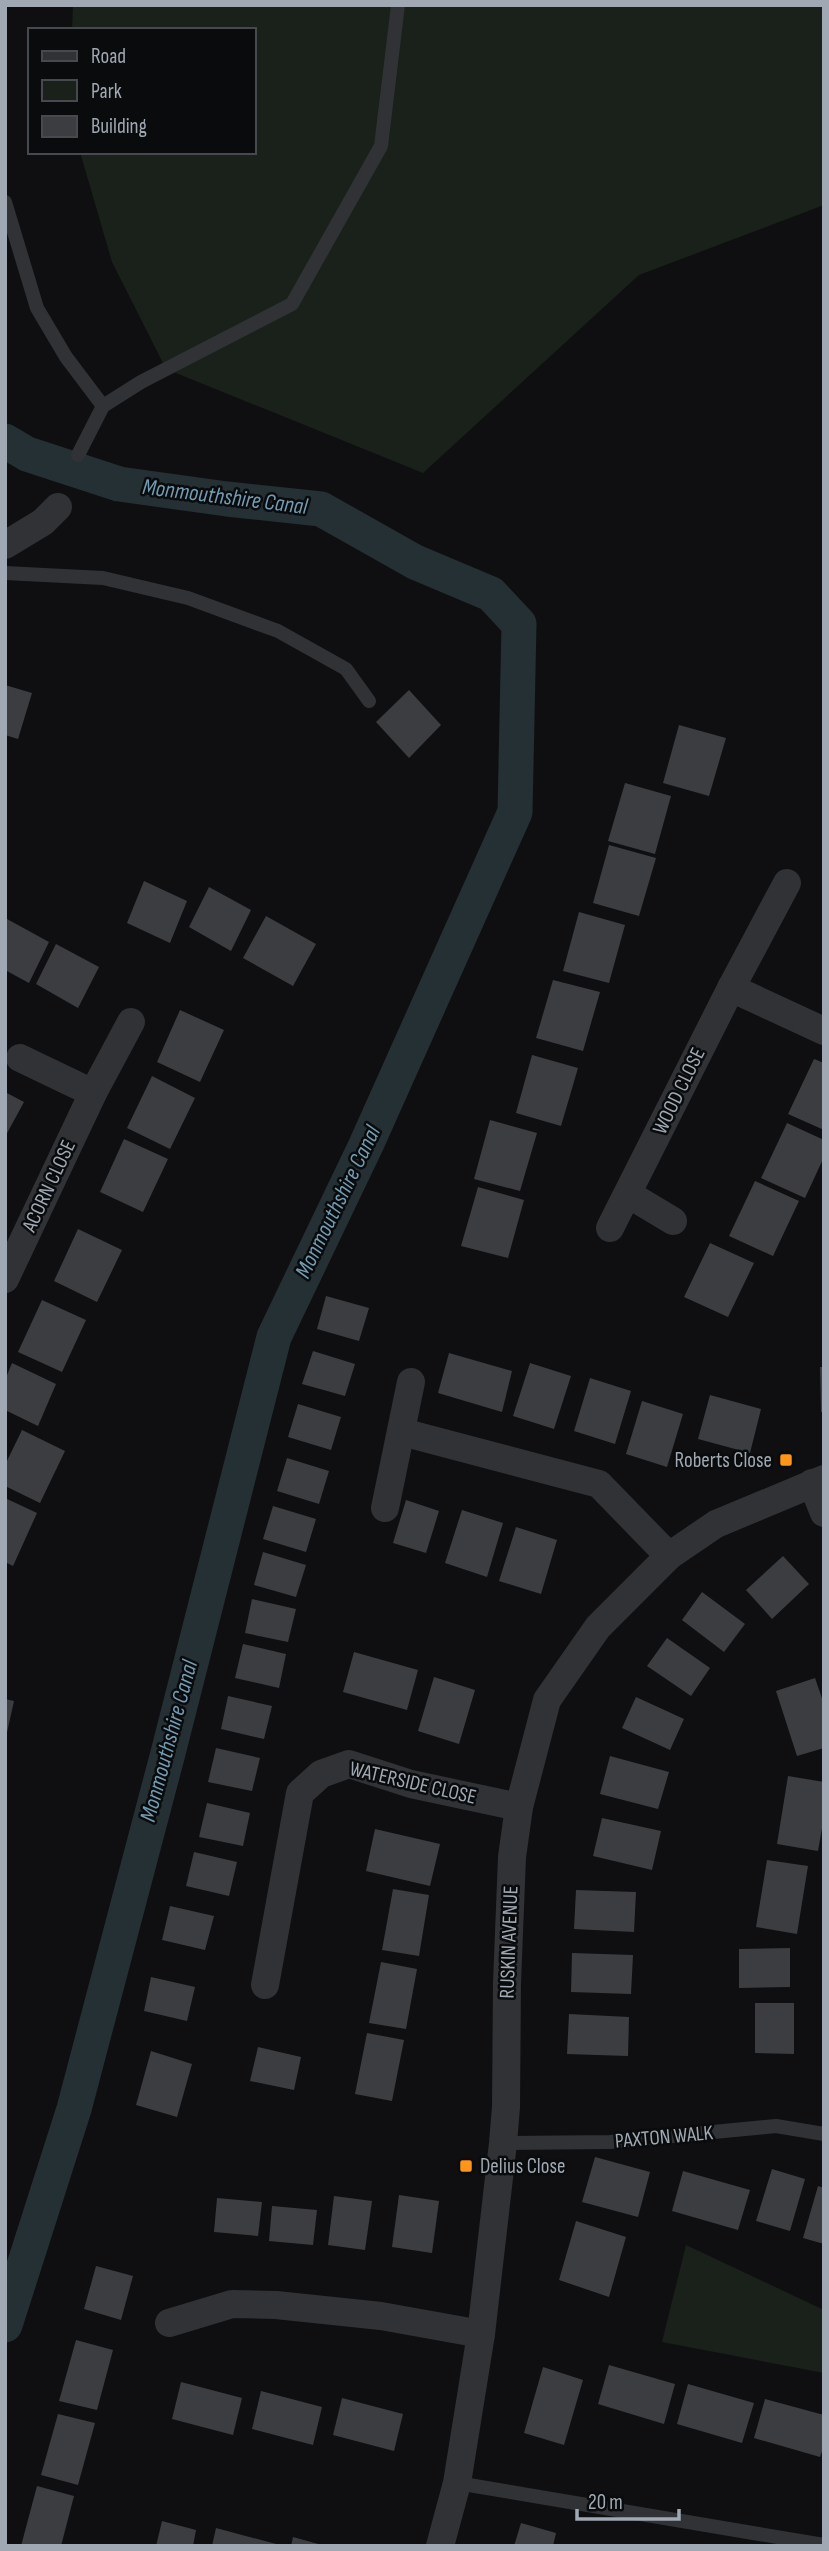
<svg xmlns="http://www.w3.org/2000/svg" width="829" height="2551" font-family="'Sofia Sans Condensed',sans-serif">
  <rect width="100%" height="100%" fill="#0f0f11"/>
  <g fill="#19211a">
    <path d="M73 5H824V205L639 275 423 473 166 369 112 262 80 152H254V30H72Z"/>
    <path d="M686 2245 824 2310V2373L662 2342Z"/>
  </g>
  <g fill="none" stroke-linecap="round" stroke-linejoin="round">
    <path stroke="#253035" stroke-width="35" d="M5 441 27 454 119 484 227 499 321 509 415 562 491 594 519 624 515 812 366 1145 274 1337 168 1753 74 2109 5 2325"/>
  </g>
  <g fill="#3b3d41">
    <path d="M5 685 32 693 18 739 5 735Z"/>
    <path d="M409 690 441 725 409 758 376 722Z"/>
    <path d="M679 725 726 738 709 796 663 783Z"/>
    <path d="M625 783 671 796 655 854 608 841Z"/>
    <path d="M609 845 656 858 639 916 593 903Z"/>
    <path d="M144 881 187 901 170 943 127 923Z"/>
    <path d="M209 887 251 910 231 951 189 927Z"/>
    <path d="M579 912 625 925 609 983 563 971Z"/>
    <path d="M266 916 316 944 293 986 243 958Z"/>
    <path d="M7 919 49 942 29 983 5 970V924Z"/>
    <path d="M56 944 99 967 78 1008 36 984Z"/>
    <path d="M553 980 600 992 583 1051 536 1038Z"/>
    <path d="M180 1010 224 1030 200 1082 157 1062Z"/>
    <path d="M532 1055 578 1068 561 1126 516 1113Z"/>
    <path d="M814 1059 824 1063V1130L788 1114Z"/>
    <path d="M152 1076 195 1098 170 1149 127 1128Z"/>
    <path d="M5 1092 24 1102 5 1137Z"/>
    <path d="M490 1120 537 1133 520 1191 474 1179Z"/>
    <path d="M787 1123 824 1140V1157L805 1198 761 1178Z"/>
    <path d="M124 1139 168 1159 143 1212 100 1192Z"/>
    <path d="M755 1181 799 1201 773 1256 729 1236Z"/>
    <path d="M478 1187 524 1200 508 1258 461 1246Z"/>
    <path d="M78 1229 122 1250 97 1302 54 1281Z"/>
    <path d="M710 1243 754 1263 728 1317 684 1297Z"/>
    <path d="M326 1296 369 1308 359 1341 317 1329Z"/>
    <path d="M42 1300 86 1320 62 1372 18 1352Z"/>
    <path d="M313 1351 355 1364 345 1396 302 1384Z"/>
    <path d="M449 1353 512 1371 502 1412 438 1393Z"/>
    <path d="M12 1363 56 1384 38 1426 5 1410V1380Z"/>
    <path d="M530 1363 571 1376 554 1429 513 1416Z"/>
    <path d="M820 1367H824V1412H821Z"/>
    <path d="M590 1378 631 1391 615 1444 574 1431Z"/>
    <path d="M710 1395 761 1409 750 1453 698 1439Z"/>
    <path d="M642 1401 683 1414 667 1467 626 1454Z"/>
    <path d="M298 1404 341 1417 331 1450 288 1437Z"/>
    <path d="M22 1430 65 1451 40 1503 5 1486V1465Z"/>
    <path d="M287 1458 329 1471 319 1504 277 1491Z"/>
    <path d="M5 1498 37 1513 13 1566 5 1562Z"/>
    <path d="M406 1500 439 1511 426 1553 393 1543Z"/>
    <path d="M273 1506 316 1519 306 1552 263 1539Z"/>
    <path d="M462 1510 503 1523 487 1577 445 1563Z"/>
    <path d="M516 1527 557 1540 541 1594 499 1581Z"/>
    <path d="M263 1552 306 1565 296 1597 254 1585Z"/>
    <path d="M783 1556 809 1584 772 1619 746 1590Z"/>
    <path d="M702 1592 745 1624 724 1652 682 1620Z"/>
    <path d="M252 1599 296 1609 288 1642 245 1633Z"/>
    <path d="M667 1638 710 1668 691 1696 647 1666Z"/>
    <path d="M243 1644 286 1654 279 1688 235 1678Z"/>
    <path d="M354 1652 418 1670 407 1710 343 1692Z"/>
    <path d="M434 1677 475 1690 459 1744 418 1731Z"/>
    <path d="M815 1678 824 1704V1748L797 1756 776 1691Z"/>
    <path d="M228 1696 272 1706 264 1739 221 1729Z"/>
    <path d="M636 1697 684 1719 670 1750 622 1728Z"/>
    <path d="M5 1699 14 1701 6 1737H5Z"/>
    <path d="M216 1748 260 1758 252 1791 208 1782Z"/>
    <path d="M610 1756 669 1772 658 1809 600 1794Z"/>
    <path d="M788 1776 824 1782V1817L818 1851 777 1844Z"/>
    <path d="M207 1803 250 1813 243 1846 199 1837Z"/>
    <path d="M602 1818 661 1831 652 1870 593 1856Z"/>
    <path d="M375 1829 440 1844 430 1886 366 1871Z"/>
    <path d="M194 1852 237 1862 229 1896 186 1886Z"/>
    <path d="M767 1860 808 1866 797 1934 756 1927Z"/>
    <path d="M393 1889 429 1895 419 1956 382 1950Z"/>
    <path d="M576 1890 636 1892 634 1932 574 1929Z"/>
    <path d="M170 1906 214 1916 205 1950 162 1940Z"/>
    <path d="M790 1948V1987L739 1988V1949Z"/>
    <path d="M572 1953 633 1955 631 1994 571 1992Z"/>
    <path d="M381 1962 417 1969 406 2029 369 2023Z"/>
    <path d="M151 1977 195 1987 187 2021 144 2011Z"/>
    <path d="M755 2003H794V2054L755 2053Z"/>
    <path d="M569 2014 629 2017 628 2056 567 2054Z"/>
    <path d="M367 2033 404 2040 392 2101 355 2094Z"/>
    <path d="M258 2047 301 2057 294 2090 250 2081Z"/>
    <path d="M151 2051 192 2064 177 2117 136 2105Z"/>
    <path d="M595 2157 650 2172 638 2217 582 2202Z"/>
    <path d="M772 2169 805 2179 790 2231 756 2221Z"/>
    <path d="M683 2171 750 2190 738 2230 672 2211Z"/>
    <path d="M818 2186 824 2188V2244L803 2238Z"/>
    <path d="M399 2195 439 2201 432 2253 392 2247Z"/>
    <path d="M334 2196 372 2201 365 2250 328 2245Z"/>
    <path d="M217 2198 262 2202 258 2236 214 2232Z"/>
    <path d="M272 2206 317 2210 313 2245 269 2241Z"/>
    <path d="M576 2221 626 2237 609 2297 559 2280Z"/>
    <path d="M96 2266 133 2276 121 2320 84 2309Z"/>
    <path d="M76 2340 113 2350 97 2410 59 2401Z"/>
    <path d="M609 2365 675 2384 664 2424 598 2404Z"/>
    <path d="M543 2367 583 2380 564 2445 524 2433Z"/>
    <path d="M181 2382 242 2398 233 2435 172 2419Z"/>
    <path d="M688 2384 754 2403 742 2443 677 2424Z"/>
    <path d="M261 2391 322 2407 313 2445 252 2429Z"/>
    <path d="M342 2398 403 2414 394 2451 333 2435Z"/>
    <path d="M765 2399 824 2415V2446L820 2457 754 2438Z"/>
    <path d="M58 2414 95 2423 78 2485 41 2475Z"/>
    <path d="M37 2486 74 2496 61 2546H21Z"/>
    <path d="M162 2521 196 2530 193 2546H156Z"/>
    <path d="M521 2523 556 2533 553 2546H514Z"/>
    <path d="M216 2528 280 2545V2546H212Z"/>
    <path d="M293 2537 322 2545V2546H291Z"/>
  </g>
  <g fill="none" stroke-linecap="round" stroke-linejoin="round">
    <g stroke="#303236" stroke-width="14">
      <path d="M5 202 37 308 66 357 103 406"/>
      <path d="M78 455 103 406 141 382 292 304 381 146 398 5"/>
      <path d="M5 573 103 578 188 598 278 631 346 669 369 701"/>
      <path d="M503 2143 610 2142 776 2126 824 2134"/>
      <path d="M457 2483 824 2545"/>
    </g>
    <g stroke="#303236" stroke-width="28">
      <path d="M5 545 43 522 58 507"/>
      <path d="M731 988 824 1031"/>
      <path d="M20 1058 93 1093"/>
      <path d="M628 1194 673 1221"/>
      <path d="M610 1228 731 988 787 883"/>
      <path d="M5 1279 93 1093 131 1022"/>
      <path d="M402 1432 599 1484 669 1556"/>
      <path d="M812 1483 824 1513"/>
      <path d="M385 1508 411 1382"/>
      <path d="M265 1985 300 1793 321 1774 349 1764 411 1784 519 1807"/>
      <path d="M169 2323 232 2304 276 2305 381 2316 481 2334"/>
      <path d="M440 2546 457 2483 481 2334 503 2143 506 2107 507 1983 512 1857 519 1807 547 1700 598 1627 669 1556 716 1524 824 1479"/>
    </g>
  </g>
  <g fill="#ff9519" stroke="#0a0b0c" stroke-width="2.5">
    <rect x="779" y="1453" width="14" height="14" rx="3.5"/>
    <rect x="459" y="2159" width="14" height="14" rx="3.5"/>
  </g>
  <g text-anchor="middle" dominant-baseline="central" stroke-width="5" stroke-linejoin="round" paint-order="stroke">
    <g font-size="21" fill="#9fa8b3" stroke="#0a0b0c">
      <text transform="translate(679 1091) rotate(-64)">WOOD CLOSE</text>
      <text transform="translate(49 1186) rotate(-65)">ACORN CLOSE</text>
      <text transform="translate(413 1783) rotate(13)">WATERSIDE CLOSE</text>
      <text transform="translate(509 1942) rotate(-88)">RUSKIN AVENUE</text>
      <text transform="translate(664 2137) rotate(-5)">PAXTON WALK</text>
    </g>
    <g font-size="21" fill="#9fa8b3" stroke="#0a0b0c" text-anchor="end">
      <text x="772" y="1460">Roberts Close</text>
      <text x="480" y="2166" text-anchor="start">Delius Close</text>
    </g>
    <g font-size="23" font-style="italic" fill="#729cb3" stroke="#0a0b0c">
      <text transform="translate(225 497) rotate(7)">Monmouthshire Canal</text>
      <text transform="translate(338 1202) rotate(-64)">Monmouthshire Canal</text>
      <text transform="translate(169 1741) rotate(-75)">Monmouthshire Canal</text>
    </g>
  </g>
  <rect width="829" height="2551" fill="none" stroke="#9fa8b3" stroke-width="14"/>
  <rect x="28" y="28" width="228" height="126" fill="#0a0b0c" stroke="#464a4f" stroke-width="2"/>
  <rect x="42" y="51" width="35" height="10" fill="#303236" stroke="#464a4f" stroke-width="2"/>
  <text x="91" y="63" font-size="21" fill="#9fa8b3">Road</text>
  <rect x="42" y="80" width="35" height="21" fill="#19211a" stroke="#464a4f" stroke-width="2"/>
  <text x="91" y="98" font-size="21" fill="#9fa8b3">Park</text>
  <rect x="42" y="116" width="35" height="21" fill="#3b3d41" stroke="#464a4f" stroke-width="2"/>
  <text x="91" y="133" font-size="21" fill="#9fa8b3">Building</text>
  <path d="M577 2509v10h102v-10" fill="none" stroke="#9fa8b3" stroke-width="3.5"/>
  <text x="588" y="2509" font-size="21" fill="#9fa8b3" stroke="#0a0b0c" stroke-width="5" paint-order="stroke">20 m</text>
</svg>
